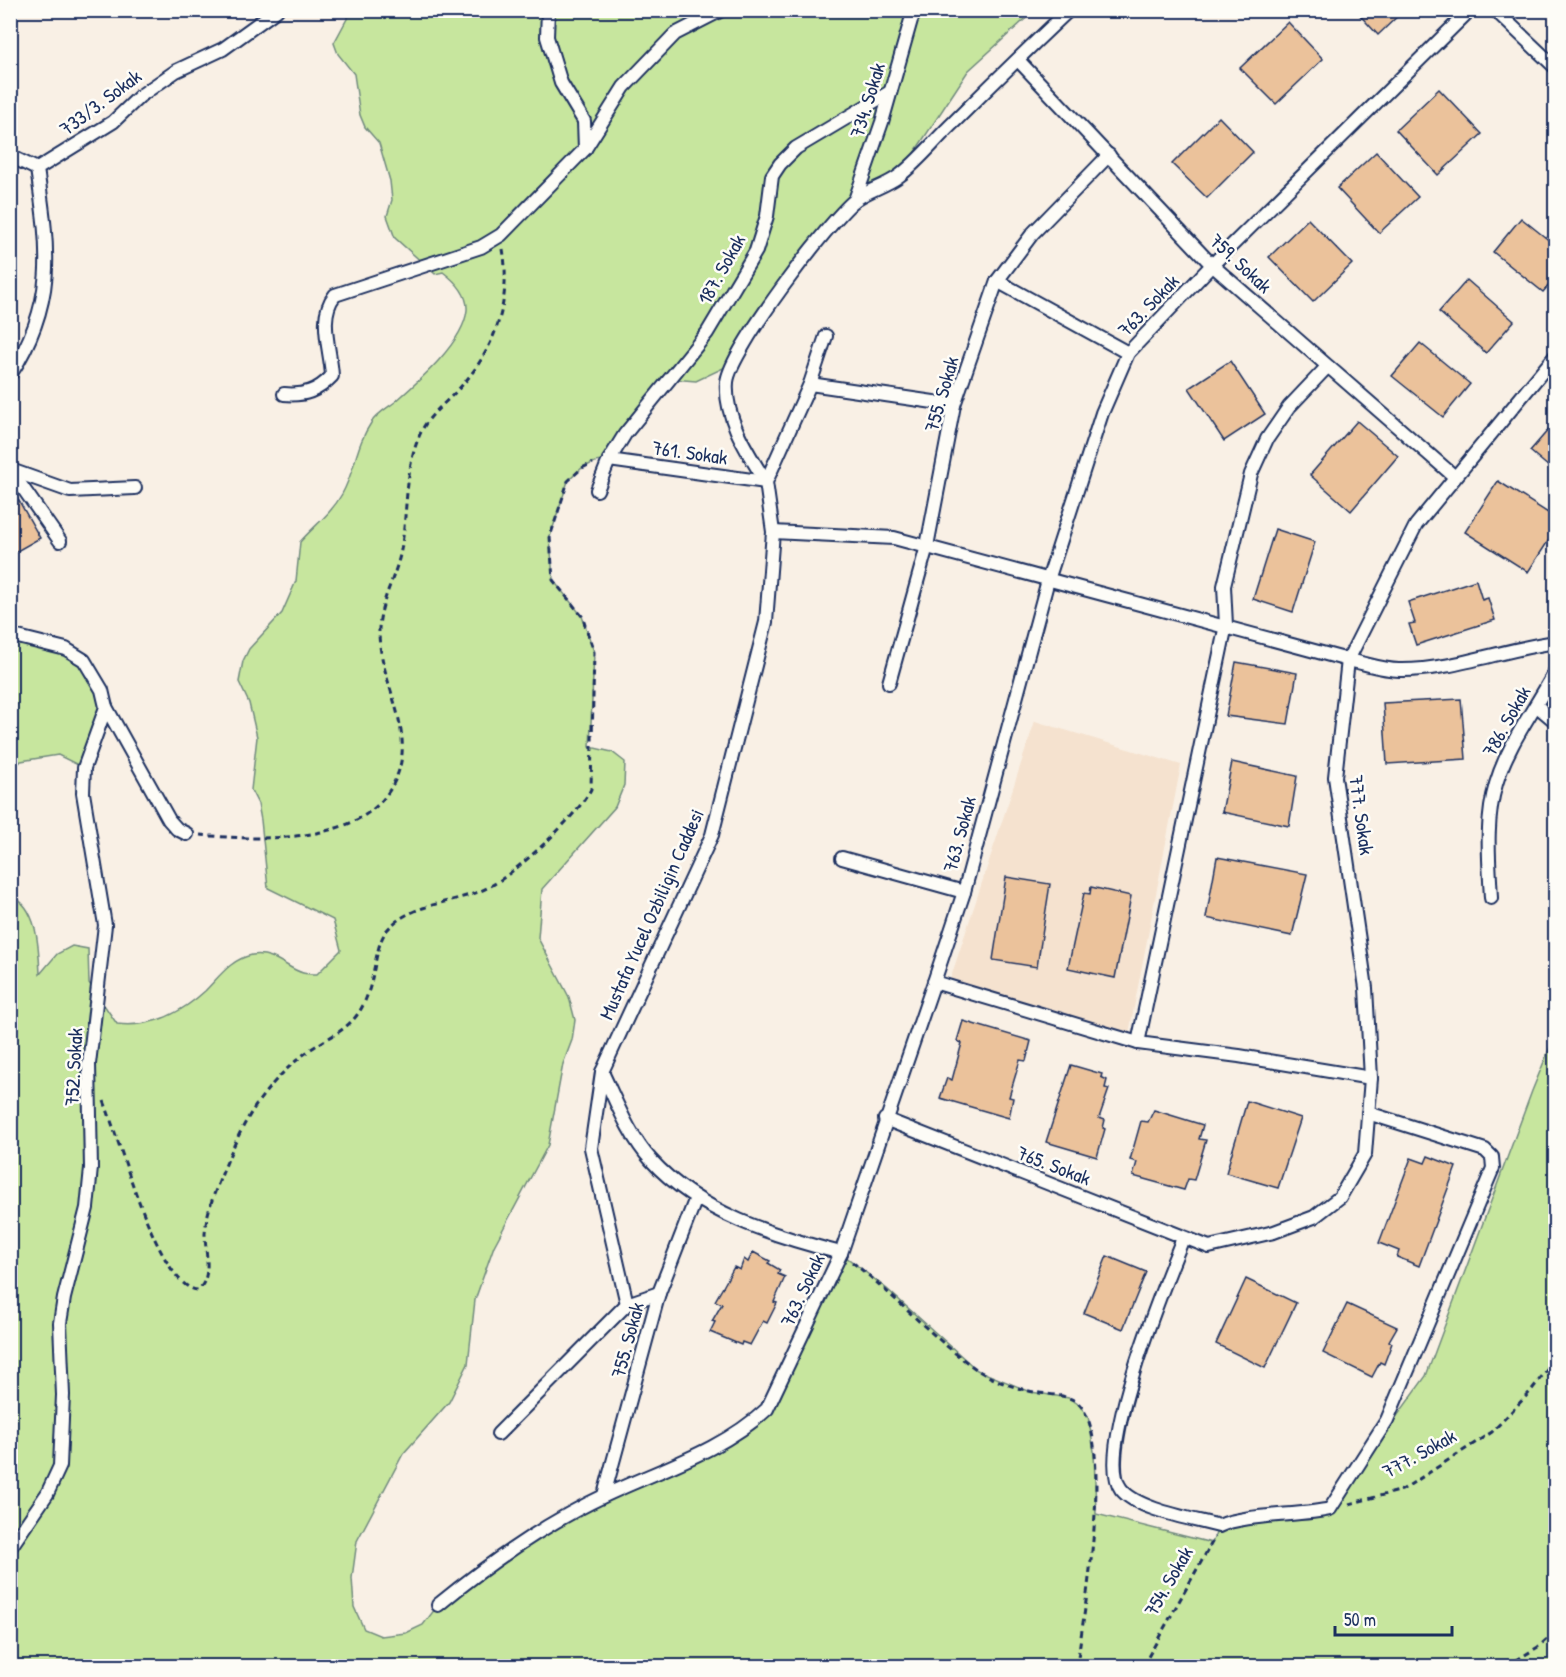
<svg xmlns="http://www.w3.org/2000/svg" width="1566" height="1677" font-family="'Patrick Hand',sans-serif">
  <rect width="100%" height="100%" fill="#f9f0e5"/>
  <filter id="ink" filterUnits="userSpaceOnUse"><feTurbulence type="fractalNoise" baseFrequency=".0167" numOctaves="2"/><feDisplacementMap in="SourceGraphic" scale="12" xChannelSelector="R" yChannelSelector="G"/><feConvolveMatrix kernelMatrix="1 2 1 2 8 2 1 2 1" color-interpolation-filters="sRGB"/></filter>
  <g filter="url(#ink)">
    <path fill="#f5e2cf" d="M1035 721 1181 765 1129 1033 950 980Z"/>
    <g fill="#c7e69e" stroke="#718a7e" stroke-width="1.5">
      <path d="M357 10 1034 11 968 71 899 176 855 200 819 239 734 363 696 381 672 379 609 460 595 462 582 468 568 481 550 537 553 580 582 616 594 652 590 747 612 752 625 762 624 785 615 807 542 889 538 938 569 997 575 1020 572 1040 563 1064 548 1145 494 1246 475 1300 468 1364 449 1402 403 1454 357 1541 352 1578 354 1607 364 1629 381 1636 406 1633 423 1625 438 1605 538 1533 656 1473 767 1409 841 1253 887 1289 977 1370 1031 1392 1069 1398 1078 1404 1088 1416 1094 1451 1096 1514 1212 1543 1219 1526 1330 1509 1426 1376 1532 1091 1555 1035V1666H11V896C38 906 39 950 40 974L57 954 72 946 88 949 89 983 117 1024C151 1028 180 1014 205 991 219 977 231 959 252 955 274 951 287 969 303 973 307 974 313 974 317 974L341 950 333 920 268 888 261 820 258 804 251 790 257 737 249 703 239 682 243 661 249 649 282 613 296 581 300 542C314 526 331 514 342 494 355 471 356 445 371 423 376 414 387 408 395 402 419 381 464 342 467 310 468 294 455 281 443 272L435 274 395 238 387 216 392 200 390 181 379 143 365 127 360 115 354 74 338 54 334 43 348 17Z"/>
      <path d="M11 635 84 660 106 707 84 768 58 755 21 761 11 771Z"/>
    </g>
    <g fill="#ebc29b" stroke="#1b2f5e" stroke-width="1.5">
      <path d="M1355 10H1404L1378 35Z"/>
      <path d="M1288 22 1323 59 1276 104 1240 68Z"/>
      <path d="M1439 89 1482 134 1438 175 1396 130Z"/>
      <path d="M1219 117 1253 152 1207 198 1172 164Z"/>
      <path d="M1376 152 1418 197 1379 233 1337 188Z"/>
      <path d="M1521 218 1556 246V277L1543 292 1493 252Z"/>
      <path d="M1308 219 1352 264 1313 302 1269 257Z"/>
      <path d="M1467 280 1514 321 1486 353 1439 312Z"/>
      <path d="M1420 343 1470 384 1443 417 1392 376Z"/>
      <path d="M1230 361 1265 414 1224 441 1189 388Z"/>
      <path d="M1357 421 1398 456 1351 511 1310 475Z"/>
      <path d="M1556 421V473L1530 451Z"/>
      <path d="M1498 481 1556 518V529L1528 572 1465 532Z"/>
      <path d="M10 485 40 538 10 555Z"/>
      <path d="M1275 529 1315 542 1293 612 1253 599Z"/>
      <path d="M1476 580 1482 600 1488 598 1495 620 1416 645 1409 624 1415 623 1408 602Z"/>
      <path d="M1236 662 1297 673 1288 724 1226 716Z"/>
      <path d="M1461 699 1466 759 1387 764 1383 703Z"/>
      <path d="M1232 762 1297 776 1289 826 1222 812Z"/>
      <path d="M1217 857 1307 874 1292 936 1206 918Z"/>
      <path d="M1006 877 1050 884 1037 967 993 960Z"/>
      <path d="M1091 887 1131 896 1115 978 1068 968 1084 893 1090 894Z"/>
      <path d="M963 1021 1031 1041 1026 1061 1020 1060 1009 1097 1013 1098 1009 1118 940 1098 947 1078 952 1080 962 1043 957 1041Z"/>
      <path d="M1071 1065 1102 1074 1101 1077 1107 1080 1105 1088 1109 1089 1099 1118 1105 1120 1103 1128 1105 1129 1097 1157 1046 1142Z"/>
      <path d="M1247 1101 1301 1118 1278 1188 1226 1173Z"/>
      <path d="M1154 1110 1203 1125 1199 1139 1206 1140 1194 1180 1188 1179 1184 1190 1133 1176 1137 1162 1130 1160 1141 1121 1148 1122Z"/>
      <path d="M1428 1156 1456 1167 1419 1266 1397 1257 1399 1251 1379 1243 1411 1158 1425 1163Z"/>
      <path d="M753 1252 770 1261 768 1263 780 1270 778 1274 785 1277 774 1302 777 1303 767 1323 763 1321 750 1345 742 1342 741 1345 710 1332 715 1322 712 1321 722 1304 715 1301 723 1287 734 1267 740 1270 744 1259 748 1262Z"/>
      <path d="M1107 1256 1146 1272 1123 1329 1084 1313Z"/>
      <path d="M1246 1279 1296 1303 1265 1368 1216 1344Z"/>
      <path d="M1347 1304 1397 1327 1389 1341 1392 1343 1384 1364 1380 1362 1372 1377 1323 1353Z"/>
    </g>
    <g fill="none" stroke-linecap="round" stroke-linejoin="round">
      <g stroke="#1b2f5e" stroke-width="16">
        <g id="street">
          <path d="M548 10 547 37 561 83 584 121 585 149"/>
          <path d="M1495 10 1556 68"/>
          <path d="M1018 60 1212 265 1455 477"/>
          <path d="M10 156 37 169"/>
          <path d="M855 200 882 122 911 20 916 10"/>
          <path d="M997 281 1128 353"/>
          <path d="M10 375C57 302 49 251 37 169L113 122 140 96 176 71 223 49 277 10"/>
          <path d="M810 384 954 405"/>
          <path d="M284 394C304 396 318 391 332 376 331 350 317 317 335 295L481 247 501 235 585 149 624 87 675 34 722 10"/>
          <path d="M609 460 766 482"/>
          <path d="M11 470 70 491 135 488"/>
          <path d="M11 471 60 541"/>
          <path d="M766 482C748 453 724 418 727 382 730 351 828 222 855 200 868 190 886 186 899 176 919 161 936 139 954 122 992 84 1030 47 1069 10"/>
          <path d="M597 490 609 460 625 434 707 333 756 251 767 216 772 176 780 164 796 148 890 92"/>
          <path d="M773 532 894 538 1348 660C1364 663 1383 670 1399 670 1452 671 1503 649 1556 642"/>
          <path d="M10 635 66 649 84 660 102 690 106 707 84 768 83 793 105 925 89 1064 91 1168 87 1208 64 1298 60 1323 63 1395 60 1466 47 1494 10 1548"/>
          <path d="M889 683 927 546 954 405 997 281 1033 233 1109 155"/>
          <path d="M1537 706 1556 722"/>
          <path d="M106 707 169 820 177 829 187 834"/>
          <path d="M842 858 964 892"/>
          <path d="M1491 898C1489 860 1485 821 1496 784 1508 743 1536 708 1556 670"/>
          <path d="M934 982 1138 1043 1239 1056 1371 1078"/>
          <path d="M1138 1043 1226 625 1224 586 1251 474 1267 439 1289 407 1327 367"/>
          <path d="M602 1072C616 1101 629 1136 651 1160 699 1213 774 1236 841 1253"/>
          <path d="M885 1119 1209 1247 1274 1232 1314 1217 1340 1197 1365 1154 1371 1078 1366 988 1335 777 1348 660 1416 525 1556 355"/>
          <path d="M1183 1238C1166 1280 1094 1454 1121 1489 1137 1510 1194 1519 1219 1526 1243 1514 1300 1516 1330 1509L1387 1420 1493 1168 1492 1157 1485 1150 1368 1113"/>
          <path d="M659 1293 627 1304 591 1148 602 1072 712 835 766 622 773 532 766 482 810 384 826 336"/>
          <path d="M498 1434 627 1304"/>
          <path d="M604 1495 659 1293 696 1198"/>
          <path d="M438 1605C489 1563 546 1523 606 1495 661 1469 722 1451 767 1409L841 1253 934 982 964 892 1048 580 1102 413 1128 353 1212 265 1470 10"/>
        </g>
      </g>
      <g stroke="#1b2f5e" stroke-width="3" stroke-dasharray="6 4.5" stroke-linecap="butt">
        <path d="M200 835C255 840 352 845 387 794 426 739 378 687 379 629 380 601 396 577 401 550 408 511 404 466 422 430 431 412 451 399 464 383 497 345 511 298 503 249"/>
        <path d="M104 1101C118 1136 159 1289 198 1290 213 1277 205 1251 205 1234 206 1212 216 1189 224 1169 243 1121 262 1088 303 1055 320 1041 344 1033 357 1015 377 988 372 949 387 930 411 902 456 904 487 888 515 874 577 817 591 789L594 652 582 616 553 580 550 537 568 481 582 468 593 463"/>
        <path d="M852 1262C895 1295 931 1337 976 1369 990 1379 1017 1389 1034 1392 1048 1395 1067 1394 1078 1403 1116 1438 1083 1615 1077 1666"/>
        <path d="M1349 1504 1402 1490 1492 1432 1530 1392 1556 1358"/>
        <path d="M1143 1666 1215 1537"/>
        <path d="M1507 1666 1538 1647 1556 1631"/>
      </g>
      <use href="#street" stroke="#fdfcf7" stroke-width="12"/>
    </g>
  </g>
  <g text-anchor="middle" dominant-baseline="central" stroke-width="5" stroke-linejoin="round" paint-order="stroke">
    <g font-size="20" fill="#1b2f5e" stroke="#fdfcf7">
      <text transform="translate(867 100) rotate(-73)">734. Sokak</text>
      <text transform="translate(100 102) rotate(-37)">733/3. Sokak</text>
      <text transform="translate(1241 263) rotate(43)">759. Sokak</text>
      <text transform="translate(721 269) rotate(-61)">187. Sokak</text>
      <text transform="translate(1148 305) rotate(-46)">763. Sokak</text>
      <text transform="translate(941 394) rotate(-74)">755. Sokak</text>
      <text transform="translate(690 452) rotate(8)">761. Sokak</text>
      <text transform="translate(1506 721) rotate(-61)">786. Sokak</text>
      <text transform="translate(1362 815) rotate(82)">777. Sokak</text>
      <text transform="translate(959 834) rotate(-75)">763. Sokak</text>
      <text transform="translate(651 914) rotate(-66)">Mustafa Yucel Ozbiligin Caddesi</text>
      <text transform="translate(73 1067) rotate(-87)">752. Sokak</text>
      <text transform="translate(1054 1165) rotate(21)">765. Sokak</text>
      <text transform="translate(802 1290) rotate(-65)">763. Sokak</text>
      <text transform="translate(627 1340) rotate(-75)">755. Sokak</text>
      <text transform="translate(1419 1453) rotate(-29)">777. Sokak</text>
      <text transform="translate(1168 1581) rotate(-60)">754. Sokak</text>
    </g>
  </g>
  <rect width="1566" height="1677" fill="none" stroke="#fdfcf7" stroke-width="36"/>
  <rect x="18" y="18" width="1530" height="1641" fill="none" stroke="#1b2f5e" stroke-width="2" filter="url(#ink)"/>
  <path d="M1335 1626v9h117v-9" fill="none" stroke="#1b2f5e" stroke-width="3"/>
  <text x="1344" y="1626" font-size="18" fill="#1b2f5e" stroke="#fdfcf7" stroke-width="4.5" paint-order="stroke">50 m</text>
</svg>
